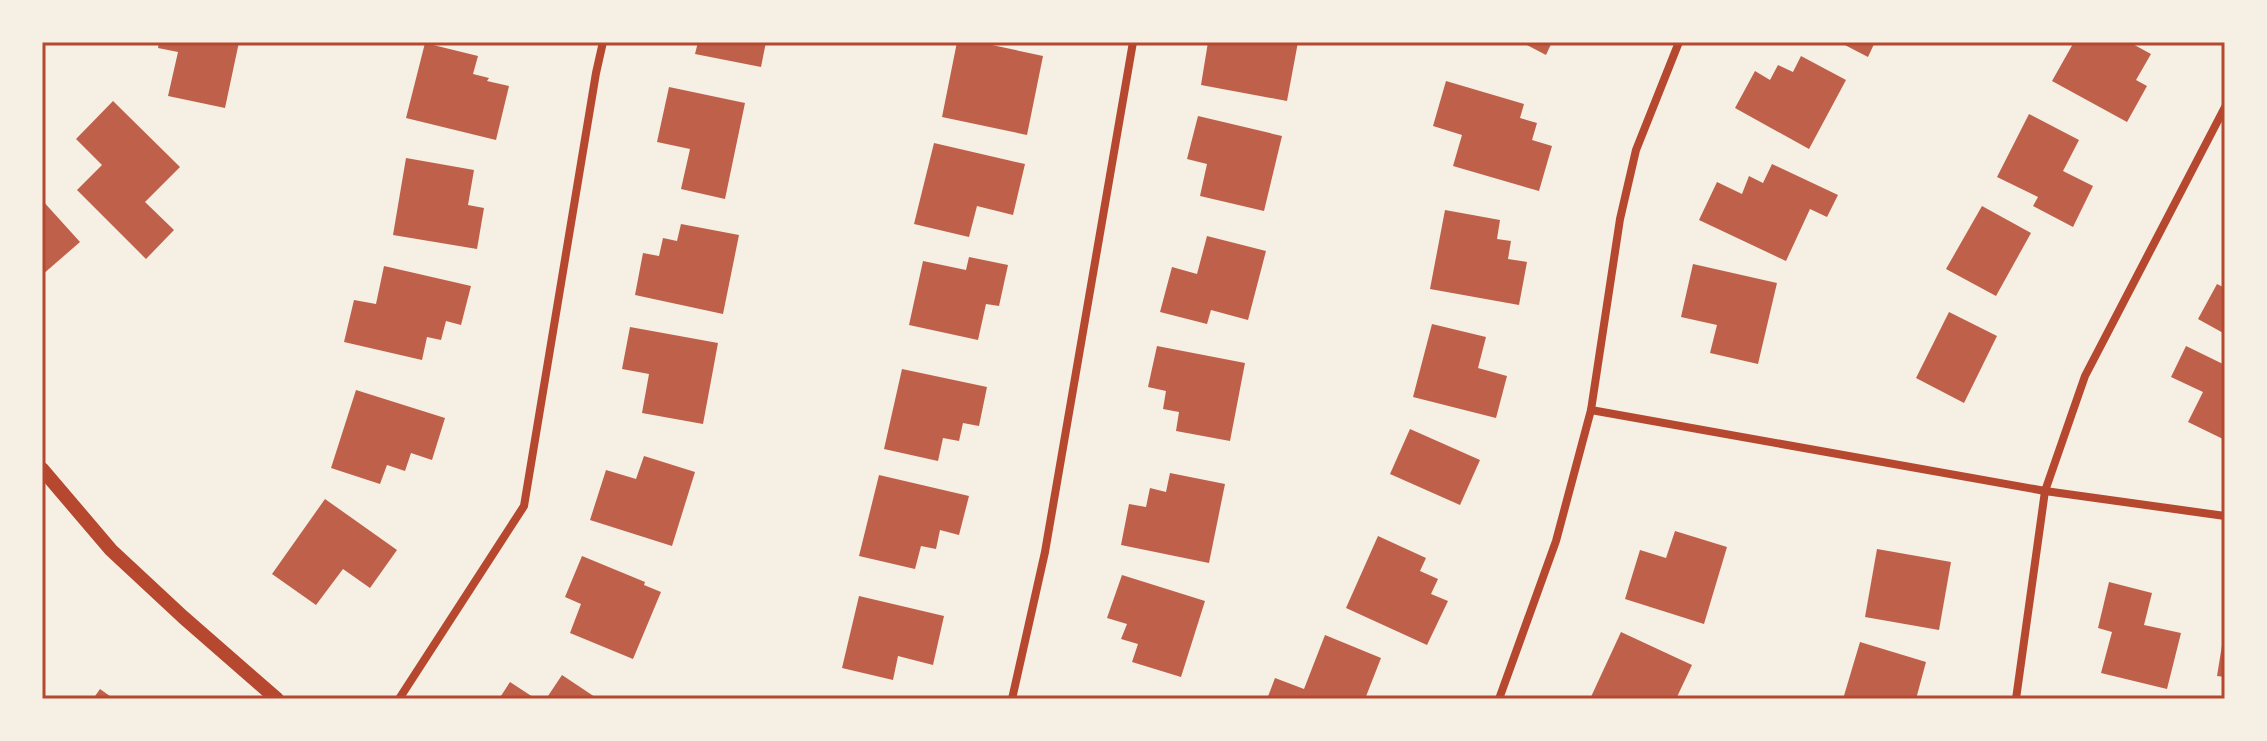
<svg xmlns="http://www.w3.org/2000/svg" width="2267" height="741" font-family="'PT Sans',sans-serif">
  <rect width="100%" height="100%" fill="#f6efe4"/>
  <g fill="#bf614a">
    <path d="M159 42H239L225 108 168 96 178 52 158 48Z"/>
    <path d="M698 42H766L761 67 695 54Z"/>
    <path d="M957 42H978L1043 56 1027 135 942 117Z"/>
    <path d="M1208 42 1226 45 1227 42H1298L1287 101 1201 85Z"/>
    <path d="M1521 42H1552L1546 55Z"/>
    <path d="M1839 42H1875L1868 57Z"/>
    <path d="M2074 42H2129L2151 54 2136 80 2147 86 2127 122 2052 81Z"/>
    <path d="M425 43 478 56 473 74 489 78 487 81 509 86 496 140 406 118Z"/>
    <path d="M1801 56 1846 80 1809 149 1735 108 1755 71 1770 80 1778 65 1793 72Z"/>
    <path d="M1446 81 1524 104 1520 118 1537 123 1532 140 1552 146 1539 191 1453 166 1462 135 1433 126Z"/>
    <path d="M669 87 745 103 725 199 681 189 690 149 657 142Z"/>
    <path d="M113 101 180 167 145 202 174 230 146 259 77 190 102 165 76 139Z"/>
    <path d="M2029 114 2079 140 2063 171 2093 186 2073 227 2033 206 2038 197 1997 177Z"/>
    <path d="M1198 116 1282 136 1264 211 1200 196 1207 164 1187 159Z"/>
    <path d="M934 143 1025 164 1013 215 977 206 969 237 914 224Z"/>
    <path d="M406 158 474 170 468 205 484 208 477 249 393 235Z"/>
    <path d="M1772 164 1838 195 1827 217 1810 209 1786 261 1699 220 1717 182 1742 194 1749 176 1763 183Z"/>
    <path d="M42 200 80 242 42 275Z"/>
    <path d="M1982 206 2031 233 1996 296 1946 269Z"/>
    <path d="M1445 210 1500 220 1497 239 1511 241 1508 259 1527 262 1519 305 1430 289Z"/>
    <path d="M681 224 739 235 723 314 635 295 643 253 659 256 663 238 677 241Z"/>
    <path d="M1207 236 1266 251 1248 320 1211 310 1207 324 1160 312 1172 267 1197 274Z"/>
    <path d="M969 257 1008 265 999 306 986 304 978 340 909 325 923 261 966 270Z"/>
    <path d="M1693 264 1777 283 1758 364 1710 353 1717 325 1681 317Z"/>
    <path d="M384 266 471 286 461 325 446 321 441 340 427 337 422 360 344 342 354 300 376 304Z"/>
    <path d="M2217 284 2225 288V334L2198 319Z"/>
    <path d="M1949 312 1997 336 1964 403 1916 378Z"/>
    <path d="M1432 324 1486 337 1478 368 1507 376 1496 418 1413 397Z"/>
    <path d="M630 327 718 343 703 424 642 413 649 374 622 369Z"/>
    <path d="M1157 346 1245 363 1230 441 1176 431 1179 412 1163 409 1166 391 1148 387Z"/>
    <path d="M2186 346 2225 365V440L2188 422 2203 392 2171 377Z"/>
    <path d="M902 369 987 387 979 426 963 423 959 441 943 438 938 461 884 449Z"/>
    <path d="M356 390 445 418 432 460 411 453 405 471 387 465 380 484 331 468Z"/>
    <path d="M1410 429 1480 460 1460 505 1390 474Z"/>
    <path d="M644 456 695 472 672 546 590 520 606 470 636 479Z"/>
    <path d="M1170 473 1225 484 1209 563 1121 545 1129 504 1146 507 1150 488 1166 492Z"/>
    <path d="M879 475 969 496 959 535 940 530 936 549 921 546 915 569 859 556Z"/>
    <path d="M325 499 397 550 370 588 343 569 316 605 272 574Z"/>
    <path d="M1675 531 1727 547 1704 624 1625 599 1640 550 1666 558Z"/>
    <path d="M1378 536 1426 558 1420 571 1438 579 1431 594 1448 601 1427 645 1346 608Z"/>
    <path d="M1877 549 1951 562 1939 630 1865 617Z"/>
    <path d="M582 556 645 582 644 585 661 592 633 659 570 633 581 604 565 597Z"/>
    <path d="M1122 575 1205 601 1181 677 1132 662 1138 644 1121 639 1127 624 1107 618Z"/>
    <path d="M2109 582 2152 593 2144 625 2181 633 2167 689 2101 673 2112 632 2098 628Z"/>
    <path d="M859 596 944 616 933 665 898 656 893 680 842 668Z"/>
    <path d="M1621 632 1692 665 1676 699H1590Z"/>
    <path d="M1325 635 1381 658 1365 699H1267L1275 678 1304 689Z"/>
    <path d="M2223 639H2225V677L2217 676Z"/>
    <path d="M1860 642 1926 662 1916 699H1843Z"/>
    <path d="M562 675 598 699H546Z"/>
    <path d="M510 682 536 699H499Z"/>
    <path d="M100 689 114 699H93Z"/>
  </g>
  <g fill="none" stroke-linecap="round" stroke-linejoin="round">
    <g stroke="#b5482f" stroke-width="8">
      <path d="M1591 410 2045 491 2225 516"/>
      <path d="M399 699 524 506 596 73 603 42"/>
      <path d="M1012 699 1045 552 1133 42"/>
      <path d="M1499 699 1556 541 1591 410 1620 219 1636 150 1679 42"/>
      <path d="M2016 699 2045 491 2085 376 2225 107"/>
    </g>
    <path stroke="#b5482f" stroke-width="14" d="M42 469 111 550 183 617 277 699"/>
  </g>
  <rect width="2267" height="741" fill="none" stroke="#f6efe4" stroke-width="88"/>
  <rect x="44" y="44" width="2179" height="653" fill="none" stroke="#b5482f" stroke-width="3"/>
</svg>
